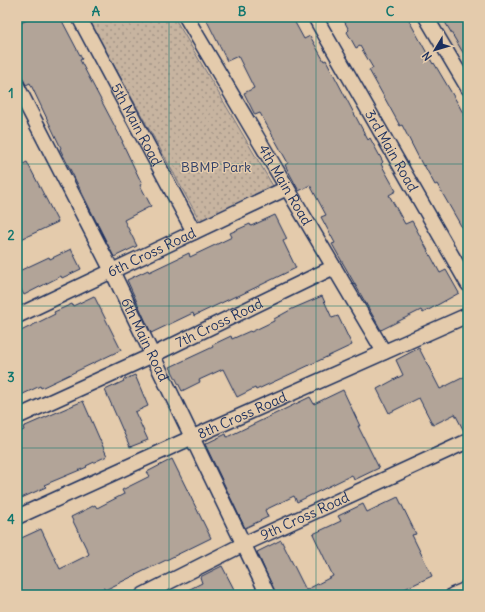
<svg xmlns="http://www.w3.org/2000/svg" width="485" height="612" font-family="Delius,sans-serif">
  <defs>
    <pattern id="grass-dots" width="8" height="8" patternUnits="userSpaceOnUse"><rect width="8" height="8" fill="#c7b4a0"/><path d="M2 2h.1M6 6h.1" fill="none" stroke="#a19386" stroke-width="1.8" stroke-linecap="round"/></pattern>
  </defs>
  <rect width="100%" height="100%" fill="#e4cbac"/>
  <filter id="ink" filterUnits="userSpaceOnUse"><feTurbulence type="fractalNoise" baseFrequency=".025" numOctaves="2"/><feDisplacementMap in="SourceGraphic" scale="8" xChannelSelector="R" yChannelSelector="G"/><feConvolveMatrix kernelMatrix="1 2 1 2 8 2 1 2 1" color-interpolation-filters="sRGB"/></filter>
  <g filter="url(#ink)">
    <path fill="#d5bfa6" d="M434 17H468V74Z"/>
    <path fill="url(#grass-dots)" stroke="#71727f" d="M87 17H174L273 186 200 221Z"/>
    <g fill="#b2a498" stroke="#1b2f5e">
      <path d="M33 17H60L82 59 80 60 123 142H122L142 184 140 185 151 206 124 220 137 246 114 257 60 149 61 148 30 83 26 85 17 66V25Z"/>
      <path d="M205 17H292L304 39 310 36 324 61 326 60 368 140 370 138 383 162 381 164 396 191 389 195 405 224 412 221 440 273 446 270 459 293 423 313 421 310 381 330 332 244 335 243 321 217 326 215 310 185 299 191 285 165 288 163 260 113 255 115 244 93 254 88 238 56 227 61Z"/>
      <path d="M342 17H407L433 64 434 63 457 102 468 122V238L437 184 435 185 424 165 423 166 402 125 400 126 383 95 369 70 373 68 360 46 356 48 347 32 349 30Z"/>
      <path d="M442 17H468V61Z"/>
      <path d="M27 162 58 222 17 241V167Z"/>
      <path d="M275 215 287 239 283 241 296 268 236 297V296L194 316 193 313 151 333 127 280 148 270 149 272 189 253 190 257 232 237 230 233 250 224 251 226Z"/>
      <path d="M71 249 81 269 62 278 61 276 24 295 17 282V272L49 257 50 259Z"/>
      <path d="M94 296 121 350 58 380 41 388 40 386 17 397V333L55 314 54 312 72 304 73 306Z"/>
      <path d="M322 296 332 318 338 316 352 345 297 371 256 390 255 388 237 397 223 369 199 380 200 382 182 391 170 367 213 347 212 345 231 336 232 339 250 331 251 332 274 321V319L292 309Z"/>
      <path d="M419 348 440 389 468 375V433H465L455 414 433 425 419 398 389 413 377 389 403 375 396 360Z"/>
      <path d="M135 375 148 406 135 412 148 440 130 447 105 390 124 381 123 380Z"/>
      <path d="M343 390 360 426H358L379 468 354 480 352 475 297 502 294 496 265 510 268 517 245 528 205 444 226 434 227 437 310 397 314 404Z"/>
      <path d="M83 401 107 456 86 466 87 467 44 485 46 487 17 500V433L24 430 23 427Z"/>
      <path d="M172 459 211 538 105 590 104 588 90 595H17V540L41 529 60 569 88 555 89 554 71 517 95 505 97 508 124 494 122 490 150 476 147 472Z"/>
      <path d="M398 497 416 534 412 535 432 576 392 595H276L257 552 281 540 306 590 333 576 313 534 341 521 338 516 363 504 367 512Z"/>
      <path d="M222 566 237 595H178L202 583 200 577Z"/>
    </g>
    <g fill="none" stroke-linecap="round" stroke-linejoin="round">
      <g stroke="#1b2f5e" stroke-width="17">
        <g id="minor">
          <path id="s1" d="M79 17 194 232"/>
          <path id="s2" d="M186 17 384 352"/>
          <path id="s3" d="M315 17 468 284"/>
          <path d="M426 17 468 88"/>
          <path id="s4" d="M17 86 112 271 268 595"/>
          <path id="s5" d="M17 316 287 188"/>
          <path id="s6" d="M17 417 153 355 334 267"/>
          <path id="s7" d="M17 517 193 437 468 315"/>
          <path id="s8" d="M143 595 244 544 468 441"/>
          <path d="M453 595 465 590 468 586"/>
        </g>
      </g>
      <use href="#minor" stroke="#e4cbac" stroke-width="14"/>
    </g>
  </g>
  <path fill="none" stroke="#0f766e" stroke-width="1" stroke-opacity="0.55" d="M169 17V595M316 17V595M17 164H468M17 306H468M17 448H468"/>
  <g text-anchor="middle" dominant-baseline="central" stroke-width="3" stroke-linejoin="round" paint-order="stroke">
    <g font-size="14" fill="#1b2f5e" stroke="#e4cbac">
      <text stroke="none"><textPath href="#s1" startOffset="122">5th Main Road</textPath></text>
      <text stroke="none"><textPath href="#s3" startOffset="154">3rd Main Road</textPath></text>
      <text stroke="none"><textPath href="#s2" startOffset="195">4th Main Road</textPath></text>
      <text stroke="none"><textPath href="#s5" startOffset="149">6th Cross Road</textPath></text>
      <text stroke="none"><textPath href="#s6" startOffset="223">7th Cross Road</textPath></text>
      <text stroke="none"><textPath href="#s4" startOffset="284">6th Main Road</textPath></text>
      <text stroke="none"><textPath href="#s7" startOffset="247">8th Cross Road</textPath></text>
      <text stroke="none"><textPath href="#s8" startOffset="180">9th Cross Road</textPath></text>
    </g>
    <g font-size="14" fill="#2c3c65" stroke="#e4cbac">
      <text x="216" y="167">BBMP Park</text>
    </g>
  </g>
  <rect width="485" height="612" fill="none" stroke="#e4cbac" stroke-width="44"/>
  <g transform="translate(435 50) rotate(232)" stroke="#e4cbac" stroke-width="3" paint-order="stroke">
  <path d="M0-3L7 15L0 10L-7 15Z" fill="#1b2f5e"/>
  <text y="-6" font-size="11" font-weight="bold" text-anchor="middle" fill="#1b2f5e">N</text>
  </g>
  <rect x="22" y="22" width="441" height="568" fill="none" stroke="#0f766e" stroke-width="1.5"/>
  <g font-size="13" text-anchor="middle" font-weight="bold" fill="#0f766e">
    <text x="96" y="16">A</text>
    <text x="242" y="16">B</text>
    <text x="390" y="16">C</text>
    <text x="11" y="98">1</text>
    <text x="11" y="240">2</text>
    <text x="11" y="382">3</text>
    <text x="11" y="524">4</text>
  </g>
</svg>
